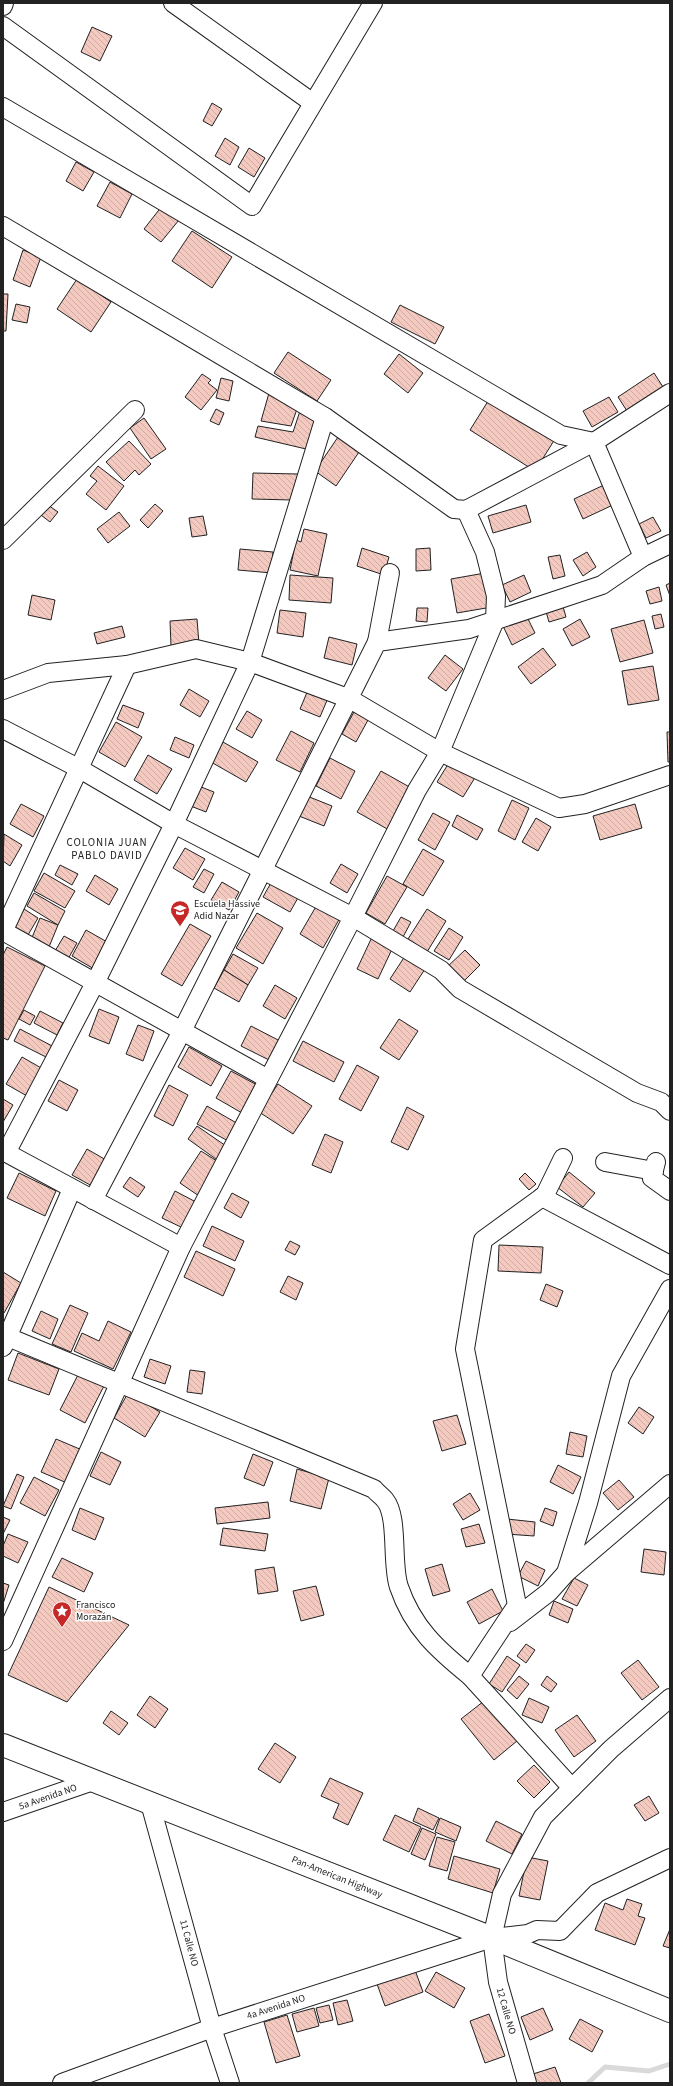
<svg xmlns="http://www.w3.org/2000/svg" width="673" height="2086" font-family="'Source Sans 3',sans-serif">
  <defs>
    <pattern id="building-back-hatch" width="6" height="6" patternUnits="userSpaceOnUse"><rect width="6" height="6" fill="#f3c9c0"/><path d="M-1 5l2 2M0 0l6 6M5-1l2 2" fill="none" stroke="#d0aca5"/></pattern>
  </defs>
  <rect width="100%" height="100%" fill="#fff"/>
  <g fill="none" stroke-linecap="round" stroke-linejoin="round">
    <path stroke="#d9d9d9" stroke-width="5" d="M588 2083 605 2067 649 2071 670 2064"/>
  </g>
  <g fill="url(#building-back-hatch)" stroke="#222">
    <path d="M92 27 112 36 100 61 81 52Z"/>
    <path d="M212 103 222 109 212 126 203 121Z"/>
    <path d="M225 138 239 147 230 165 215 156Z"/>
    <path d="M249 148 265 158 254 177 238 167Z"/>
    <path d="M76 162 94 172 83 191 66 181Z"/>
    <path d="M110 182 132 194 120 218 97 206Z"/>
    <path d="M162 206 179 220 161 242 144 229Z"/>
    <path d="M192 231 232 257 212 288 172 261Z"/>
    <path d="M23 250 41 257 30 287 13 280Z"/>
    <path d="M77 279 111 302 91 332 57 309Z"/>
    <path d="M3 294H8L6 331H3Z"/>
    <path d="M16 304 30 307 27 323 12 320Z"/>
    <path d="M400 305 444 327 435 344 391 322Z"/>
    <path d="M288 352 331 380 317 401 274 373Z"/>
    <path d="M399 354 423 373 408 393 384 374Z"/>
    <path d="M654 373 663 387 627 411 618 397Z"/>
    <path d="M202 374 211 380 208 383 217 390 201 410 185 397Z"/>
    <path d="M221 378 233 381 229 401 216 398Z"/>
    <path d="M269 393 297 409 291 426 261 421Z"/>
    <path d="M609 397 618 412 592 427 583 411Z"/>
    <path d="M490 398 555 439 535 471 470 430Z"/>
    <path d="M216 409 224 413 219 425 210 421Z"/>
    <path d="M300 411 317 416 306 449 255 437 258 426 293 432Z"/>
    <path d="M144 418 166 449 151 459 130 428Z"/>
    <path d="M338 437 359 452 336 486 315 471Z"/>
    <path d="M129 441 151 464 139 475 135 470 124 481 106 462Z"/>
    <path d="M98 466 124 486 106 510 86 494 97 481 90 476Z"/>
    <path d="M253 473 298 474 292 500 252 499Z"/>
    <path d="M606 484 615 504 583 519 574 499Z"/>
    <path d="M155 504 163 511 148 528 140 520Z"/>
    <path d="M48 505 58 512 50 522 41 515Z"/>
    <path d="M526 505 531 522 493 533 488 516Z"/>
    <path d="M119 512 130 526 108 543 97 529Z"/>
    <path d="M203 516 207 535 192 537 189 518Z"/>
    <path d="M653 517 661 531 646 538 639 524Z"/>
    <path d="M304 529 327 534 318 576 290 570 296 540 301 542Z"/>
    <path d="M362 548 389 557 384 575 357 566Z"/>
    <path d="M430 548 431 570 416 571V549Z"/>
    <path d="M240 549 273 552 272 573 238 570Z"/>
    <path d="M587 552 596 567 583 576 573 560Z"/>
    <path d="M560 555 565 576 553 579 548 557Z"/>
    <path d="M485 573 492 607 457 613 451 579Z"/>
    <path d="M290 575 333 578 331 603 289 600Z"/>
    <path d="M524 575 531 592 510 602 502 585Z"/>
    <path d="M670 583V596L666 585Z"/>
    <path d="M659 587 662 601 650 604 646 591Z"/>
    <path d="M32 595 55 600 51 620 28 615Z"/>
    <path d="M562 603 566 617 549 622 545 608Z"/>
    <path d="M417 608H428L427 622 416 621Z"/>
    <path d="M280 610 306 613 303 637 277 633Z"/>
    <path d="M661 614 664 627 655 629 652 616Z"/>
    <path d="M526 615 535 633 512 645 503 626Z"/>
    <path d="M197 619 199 644 171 646 170 621Z"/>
    <path d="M580 619 590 637 572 646 563 629Z"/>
    <path d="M644 620 653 653 620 662 611 629Z"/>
    <path d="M122 626 125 637 97 644 94 633Z"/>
    <path d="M329 637 357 644 352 665 324 658Z"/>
    <path d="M543 648 556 665 531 684 518 667Z"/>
    <path d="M445 655 463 669 446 691 428 678Z"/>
    <path d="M653 666 659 700 628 705 622 671Z"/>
    <path d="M189 689 209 701 200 717 180 705Z"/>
    <path d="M308 690 328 698 320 717 300 709Z"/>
    <path d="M123 705 144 713 138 728 117 719Z"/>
    <path d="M247 711 262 720 252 738 236 729Z"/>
    <path d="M354 712 368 720 356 742 342 734Z"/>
    <path d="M116 722 142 737 125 767 99 752Z"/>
    <path d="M291 731 314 743 300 772 276 760Z"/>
    <path d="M667 732H670V762H668Z"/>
    <path d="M175 737 194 745 189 758 170 750Z"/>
    <path d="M223 742 258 762 246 782 211 762Z"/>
    <path d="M148 755 172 769 157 794 134 780Z"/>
    <path d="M330 758 355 771 341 799 316 786Z"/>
    <path d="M450 761 476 776 463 797 437 782Z"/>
    <path d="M381 771 413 789 389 830 357 812Z"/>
    <path d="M196 785 214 792 206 812 188 805Z"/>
    <path d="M307 796 332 806 324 826 299 816Z"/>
    <path d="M512 800 529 808 515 840 498 831Z"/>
    <path d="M21 804 44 816 33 837 10 824Z"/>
    <path d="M635 804 642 828 600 840 593 816Z"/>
    <path d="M433 813 450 822 435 850 418 840Z"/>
    <path d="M457 815 483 829 477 840 452 826Z"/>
    <path d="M536 818 551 827 538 851 522 842Z"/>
    <path d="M4 834 22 845 10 866 3 861Z"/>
    <path d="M185 848 205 859 193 880 173 868Z"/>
    <path d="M423 849 444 861 423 896 403 884Z"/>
    <path d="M341 864 358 874 347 893 330 883Z"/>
    <path d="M60 865 78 874 72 885 55 875Z"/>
    <path d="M204 869 214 874 204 893 193 887Z"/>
    <path d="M44 873 75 891 65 908 34 891Z"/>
    <path d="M95 875 118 889 109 905 86 891Z"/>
    <path d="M387 876 407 887 385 924 366 913Z"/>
    <path d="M272 881 299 896 290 912 263 897Z"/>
    <path d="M222 882 239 892 229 910 211 900Z"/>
    <path d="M34 893 65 911 58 925 27 906Z"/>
    <path d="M318 903 341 916 323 948 300 934Z"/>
    <path d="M24 909 38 918 25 940 11 932Z"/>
    <path d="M427 909 446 921 427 952 408 939Z"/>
    <path d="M257 913 283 928 263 964 236 948Z"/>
    <path d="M401 917 411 922 403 937 393 931Z"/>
    <path d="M40 918 58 925 49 947 31 940Z"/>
    <path d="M190 924 211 936 182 986 161 974Z"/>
    <path d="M449 928 463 937 449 960 434 951Z"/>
    <path d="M86 930 109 943 94 969 72 956Z"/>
    <path d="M64 936 77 943 68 959 55 951Z"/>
    <path d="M372 937 393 947 378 979 357 969Z"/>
    <path d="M7 947 45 966 8 1040 3 1038V955Z"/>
    <path d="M465 950 480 965 460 985 445 969Z"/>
    <path d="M233 954 258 968 248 985 224 970Z"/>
    <path d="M405 956 425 969 410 992 390 979Z"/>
    <path d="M224 970 248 985 239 1002 214 988Z"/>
    <path d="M275 985 297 998 285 1019 263 1006Z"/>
    <path d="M99 1009 119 1017 109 1044 89 1036Z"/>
    <path d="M24 1010 35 1016 30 1025 19 1019Z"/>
    <path d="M40 1011 63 1023 57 1035 34 1023Z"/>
    <path d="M399 1019 418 1031 399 1060 380 1048Z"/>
    <path d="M138 1025 154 1031 143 1061 126 1054Z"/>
    <path d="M251 1026 280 1041 271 1061 241 1046Z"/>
    <path d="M20 1029 54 1047 48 1058 14 1041Z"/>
    <path d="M303 1041 344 1062 334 1082 293 1061Z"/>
    <path d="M189 1047 222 1066 211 1086 178 1067Z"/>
    <path d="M22 1057 43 1069 27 1096 6 1084Z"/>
    <path d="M357 1065 379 1077 361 1111 339 1099Z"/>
    <path d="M231 1071 257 1085 242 1113 216 1098Z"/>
    <path d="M59 1080 78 1090 67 1111 48 1101Z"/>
    <path d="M278 1084 312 1106 293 1134 259 1112Z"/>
    <path d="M169 1085 188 1095 173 1126 154 1116Z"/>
    <path d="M3 1099 13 1105 3 1122Z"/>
    <path d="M207 1106 240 1125 230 1142 197 1124Z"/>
    <path d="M407 1107 424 1116 408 1150 391 1142Z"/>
    <path d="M197 1126 229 1148 220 1162 188 1139Z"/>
    <path d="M325 1134 343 1142 331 1173 312 1165Z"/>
    <path d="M87 1149 106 1160 92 1186 72 1175Z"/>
    <path d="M201 1151 220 1163 199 1196 180 1183Z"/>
    <path d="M569 1172 595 1193 583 1207 557 1187Z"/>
    <path d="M19 1173 56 1191 45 1216 7 1198Z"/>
    <path d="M525 1173 536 1184 529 1190 519 1179Z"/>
    <path d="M130 1177 145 1187 138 1197 123 1187Z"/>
    <path d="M175 1191 196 1202 183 1228 162 1218Z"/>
    <path d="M232 1193 249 1202 241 1218 224 1208Z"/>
    <path d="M212 1226 244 1241 235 1261 203 1246Z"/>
    <path d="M290 1241 300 1246 295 1255 285 1250Z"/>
    <path d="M499 1245 543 1247 541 1273 498 1271Z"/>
    <path d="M196 1251 235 1269 223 1296 184 1277Z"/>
    <path d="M3 1272 21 1283 4 1313H3Z"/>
    <path d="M288 1276 303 1283 296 1300 280 1292Z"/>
    <path d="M546 1284 563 1291 557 1307 540 1300Z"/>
    <path d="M70 1305 88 1313 71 1352 52 1344Z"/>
    <path d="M41 1311 58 1319 50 1339 32 1331Z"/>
    <path d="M108 1321 131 1332 113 1369 74 1351 82 1333 99 1341Z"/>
    <path d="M18 1353 59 1369 49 1395 8 1380Z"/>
    <path d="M150 1359 171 1366 165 1384 144 1377Z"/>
    <path d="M190 1370 205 1372 202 1394 187 1392Z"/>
    <path d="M80 1371 105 1384 85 1423 60 1410Z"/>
    <path d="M128 1393 160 1412 145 1437 114 1418Z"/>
    <path d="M639 1407 654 1417 643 1434 628 1423Z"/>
    <path d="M457 1415 466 1444 442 1451 433 1421Z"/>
    <path d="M570 1432 587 1436 583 1457 566 1454Z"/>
    <path d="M56 1439 82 1450 67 1483 41 1472Z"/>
    <path d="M101 1452 121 1462 110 1485 90 1476Z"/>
    <path d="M253 1454 273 1462 264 1486 244 1478Z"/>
    <path d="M558 1465 581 1477 573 1494 550 1482Z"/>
    <path d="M297 1469 329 1478 321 1509 290 1501Z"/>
    <path d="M17 1474 24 1477 11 1509 3 1506Z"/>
    <path d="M34 1477 59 1490 45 1516 20 1503Z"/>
    <path d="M619 1480 634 1497 618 1510 603 1493Z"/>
    <path d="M470 1493 480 1510 463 1520 453 1504Z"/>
    <path d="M268 1502 270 1518 217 1524 215 1508Z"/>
    <path d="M80 1508 104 1518 95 1540 72 1530Z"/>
    <path d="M545 1508 557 1512 553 1526 540 1521Z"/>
    <path d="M3 1517 10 1520 3 1534Z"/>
    <path d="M507 1519 535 1522 534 1536 506 1534Z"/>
    <path d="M479 1524 485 1543 466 1547 461 1529Z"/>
    <path d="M223 1528 268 1534 265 1551 220 1545Z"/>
    <path d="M8 1534 28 1542 18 1563 3 1556V1546Z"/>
    <path d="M644 1549 666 1552 664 1575 641 1572Z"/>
    <path d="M62 1558 93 1573 84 1592 52 1577Z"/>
    <path d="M526 1561 545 1570 538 1586 518 1576Z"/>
    <path d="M442 1564 450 1591 433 1596 425 1569Z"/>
    <path d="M274 1567 278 1591 258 1594 255 1570Z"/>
    <path d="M574 1578 588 1585 577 1606 562 1599Z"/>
    <path d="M3 1583 9 1585 3 1604Z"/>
    <path d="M316 1586 324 1615 301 1621 293 1591Z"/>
    <path d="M49 1587 129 1625 67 1702 8 1675Z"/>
    <path d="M492 1589 503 1611 479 1624 467 1602Z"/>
    <path d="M554 1601 573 1609 568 1623 549 1615Z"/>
    <path d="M526 1644 535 1650 526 1663 517 1656Z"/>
    <path d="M507 1656 520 1665 502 1692 489 1684Z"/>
    <path d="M638 1660 659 1687 642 1700 621 1673Z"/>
    <path d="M519 1676 529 1684 517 1699 507 1690Z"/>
    <path d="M547 1676 557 1684 551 1692 541 1685Z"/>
    <path d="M150 1696 168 1709 155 1728 137 1715Z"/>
    <path d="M529 1698 549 1707 542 1723 522 1715Z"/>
    <path d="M484 1701 517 1741 494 1760 461 1719Z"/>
    <path d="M111 1711 128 1723 119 1735 103 1723Z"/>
    <path d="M577 1715 596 1741 574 1757 555 1730Z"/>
    <path d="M275 1743 296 1757 280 1783 258 1769Z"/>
    <path d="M534 1765 550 1782 534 1798 517 1781Z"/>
    <path d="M330 1778 363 1793 348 1825 333 1818 339 1804 321 1796Z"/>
    <path d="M649 1796 659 1813 645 1821 634 1805Z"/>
    <path d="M418 1808 439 1818 433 1830 413 1821Z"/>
    <path d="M395 1815 421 1827 409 1852 383 1840Z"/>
    <path d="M440 1818 461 1827 456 1841 435 1832Z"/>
    <path d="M496 1821 522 1834 512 1854 486 1841Z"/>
    <path d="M422 1828 436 1834 425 1860 411 1854Z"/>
    <path d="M437 1837 455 1842 447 1871 429 1866Z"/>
    <path d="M454 1856 500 1869 493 1893 448 1879Z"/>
    <path d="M527 1857 548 1861 540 1900 519 1896Z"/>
    <path d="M627 1899 642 1904 638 1916 645 1918 635 1945 595 1930 605 1903 623 1910Z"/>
    <path d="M670 1929V1948L663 1946Z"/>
    <path d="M415 1970 423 1992 385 2006 377 1984Z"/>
    <path d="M436 1972 465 1988 454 2008 425 1991Z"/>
    <path d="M347 2000 353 2021 338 2025 333 2003Z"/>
    <path d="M329 2005 333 2020 320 2023 316 2008Z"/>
    <path d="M314 2008 319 2026 297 2032 292 2014Z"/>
    <path d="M543 2008 553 2030 530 2040 521 2017Z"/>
    <path d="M489 2014 505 2056 485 2063 470 2021Z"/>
    <path d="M287 2015 300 2056 276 2063 264 2022Z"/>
    <path d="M580 2019 603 2031 592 2052 569 2039Z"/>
    <path d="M555 2067 561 2083H536L533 2074Z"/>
  </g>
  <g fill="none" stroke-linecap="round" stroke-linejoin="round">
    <g stroke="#222" stroke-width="20">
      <g id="minor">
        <path d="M173 3 313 103"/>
        <path d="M3 6 4 3"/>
        <path d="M3 26 252 206 373 3"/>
        <path d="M3 107 561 435 594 442 466 510 454 509 325 417 3 226"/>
        <path d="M3 540 135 410"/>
        <path d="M643 557 594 442 670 393"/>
        <path d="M377 642 390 573"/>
        <path d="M3 690 48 673 127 665 196 649 250 662 350 699 440 752 559 808 585 804 670 775"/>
        <path d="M3 729 80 769 174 824 353 917 441 970 460 989 637 1093 661 1102 670 1111"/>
        <path d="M3 931 268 1079"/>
        <path d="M3 932 127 665"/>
        <path d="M3 1151 181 1247"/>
        <path d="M6 1153 95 983 174 824 250 662 325 417"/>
        <path d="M563 1158 545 1195 483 1240 465 1349 517 1605 470 1676 572 1788"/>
        <path d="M605 1162 654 1171"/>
        <path d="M656 1162 652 1178 670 1191"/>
        <path d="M542 1197 670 1265"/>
        <path d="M93 1200 182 1031 377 642 469 629 563 598 602 585 643 557 670 544"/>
        <path d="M3 1335 374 1489C377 1493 382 1496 385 1500 399 1517 391 1565 399 1587 413 1628 438 1650 470 1676"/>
        <path d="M3 1347 72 1189"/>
        <path d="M566 1573 670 1484"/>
        <path d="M510 1622 549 1592 566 1573 588 1503 621 1376 670 1289"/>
        <path d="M3 1641 181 1247 353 917 417 790 440 752 495 620 496 596 485 552 466 510"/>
        <path d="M150 1803 212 2028 230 2083"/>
        <path d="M3 1812 93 1781"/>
        <path d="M62 2083 212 2028 492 1938 528 1934 537 1930 560 1931 597 1893 670 1858"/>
        <path d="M527 2083 498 1982 492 1938 502 1894 543 1817 611 1749 670 1698"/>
      </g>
    </g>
    <g stroke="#222" stroke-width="24">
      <path id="highway" d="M3 1745 492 1938 670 2011"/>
    </g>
    <use href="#minor" stroke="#fff" stroke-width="18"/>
    <use href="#highway" stroke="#fff" stroke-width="22"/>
  </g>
  <defs>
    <g id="school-pin" transform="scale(1)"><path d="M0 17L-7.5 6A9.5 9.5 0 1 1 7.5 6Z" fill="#c62828" stroke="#fff"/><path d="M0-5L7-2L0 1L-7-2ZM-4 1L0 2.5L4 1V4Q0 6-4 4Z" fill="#fff"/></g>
    <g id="sight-pin" transform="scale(1)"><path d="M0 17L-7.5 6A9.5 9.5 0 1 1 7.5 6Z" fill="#c62828" stroke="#fff"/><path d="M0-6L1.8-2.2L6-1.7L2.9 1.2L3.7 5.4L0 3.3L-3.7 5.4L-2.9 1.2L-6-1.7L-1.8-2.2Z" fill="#fff"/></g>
  </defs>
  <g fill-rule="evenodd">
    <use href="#school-pin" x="180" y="910"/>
    <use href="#sight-pin" x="62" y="1611"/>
  </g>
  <g text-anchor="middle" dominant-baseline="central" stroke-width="3" stroke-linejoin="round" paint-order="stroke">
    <g font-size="10" fill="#222" stroke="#fff" text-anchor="start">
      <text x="194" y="904">Escuela Hassive<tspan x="194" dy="12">Adid Nazar</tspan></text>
      <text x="76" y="1605">Francisco<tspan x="76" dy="12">Morazán</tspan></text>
    </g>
    <g font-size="10" fill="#222" stroke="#fff">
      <text transform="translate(48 1797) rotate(-19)">5a Avenida NO</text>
      <text transform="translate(337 1877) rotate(22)">Pan-American Highway</text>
      <text transform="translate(189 1943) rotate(75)">11 Calle NO</text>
      <text transform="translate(276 2007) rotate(-18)">4a Avenida NO</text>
      <text transform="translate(506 2011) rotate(74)">12 Calle NO</text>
    </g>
    <g font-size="11" letter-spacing="1" fill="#222" stroke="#fff">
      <text x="107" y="842">COLONIA JUAN<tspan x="107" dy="13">PABLO DAVID</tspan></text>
    </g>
  </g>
  <rect width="673" height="2086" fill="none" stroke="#222222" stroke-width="8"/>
</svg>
